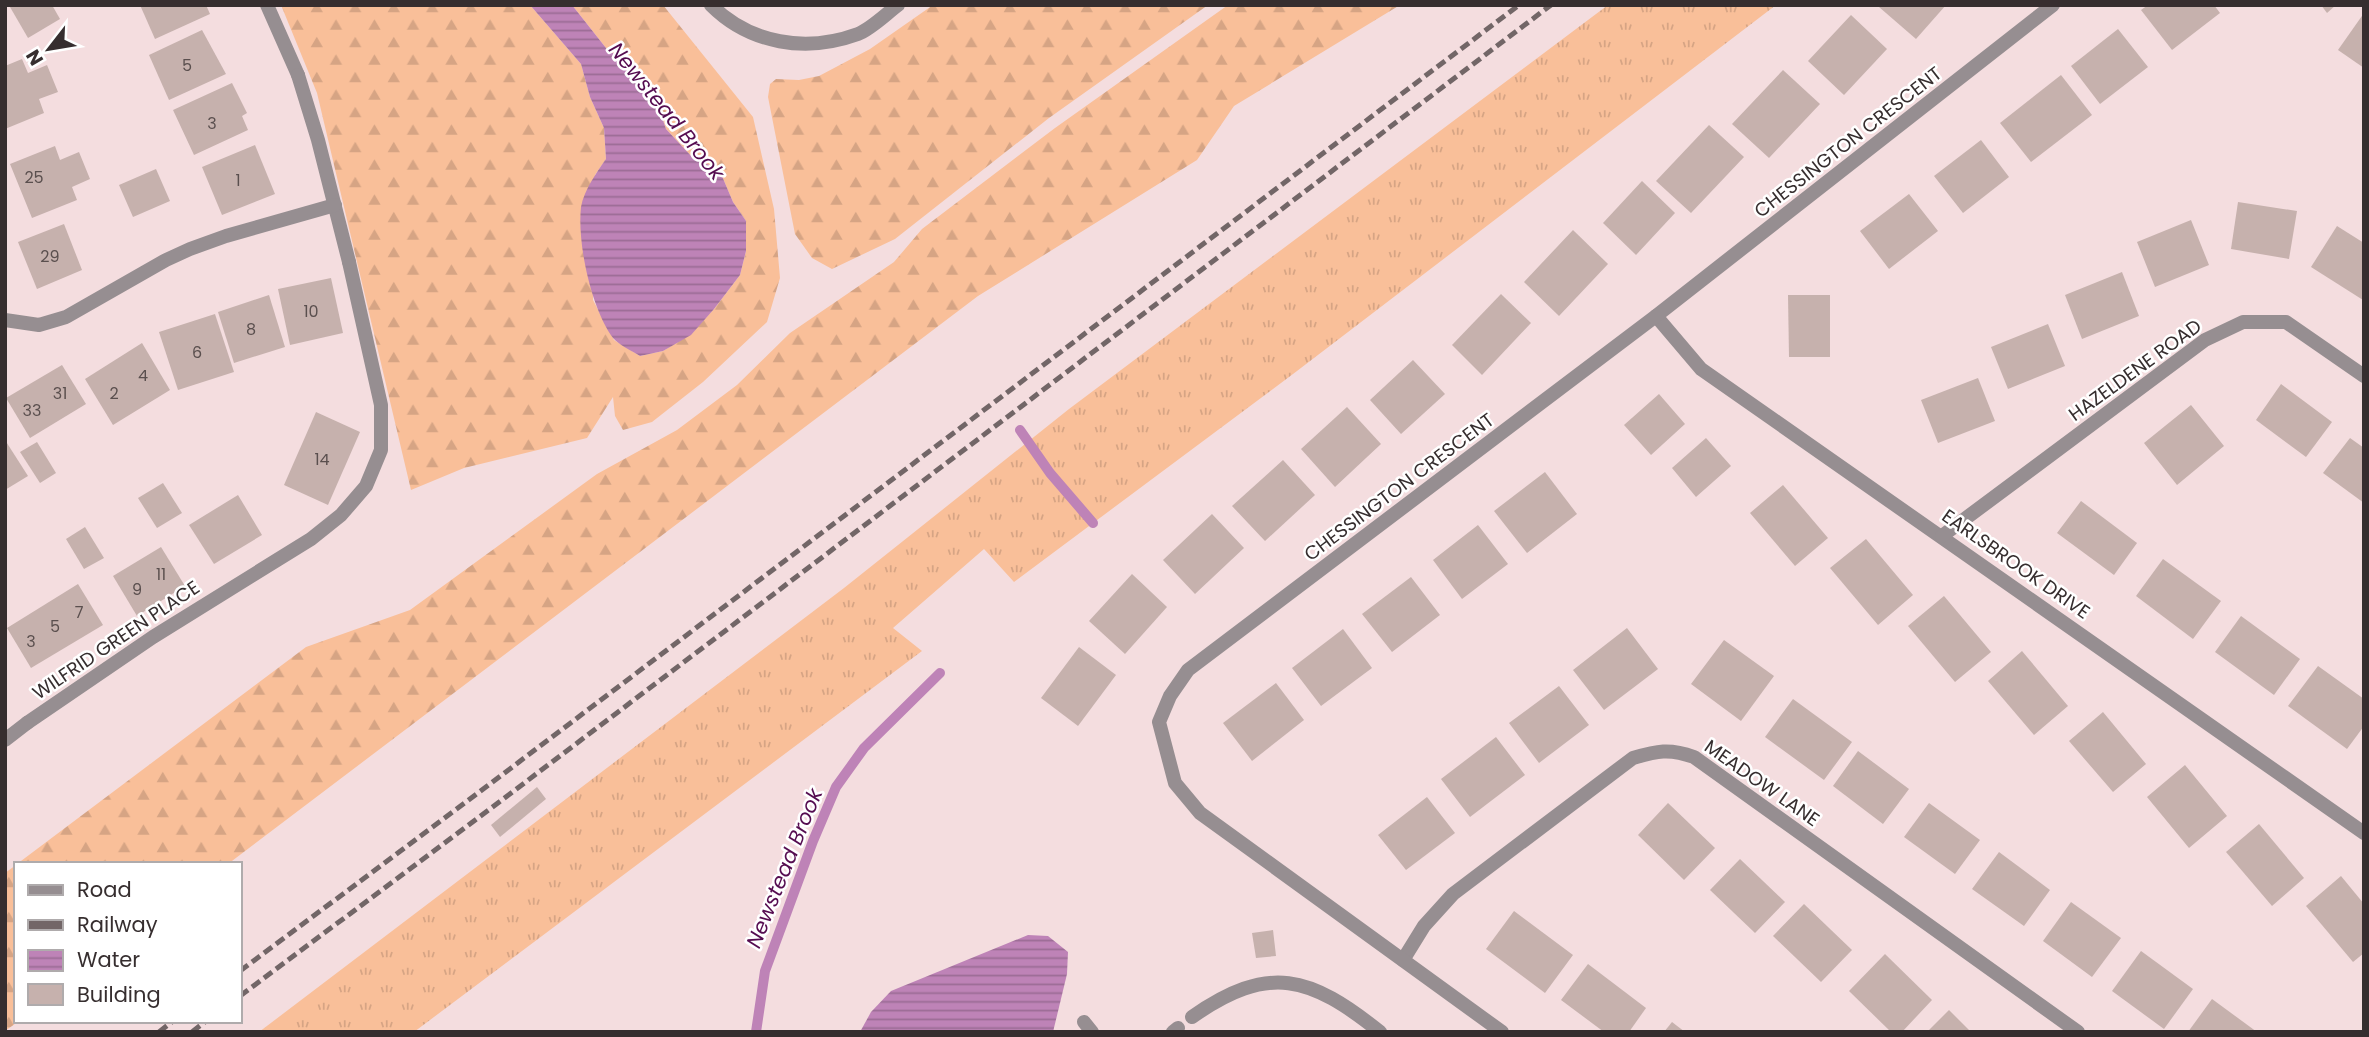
<svg xmlns="http://www.w3.org/2000/svg" width="2369" height="1037" font-family="Poppins,sans-serif">
  <defs>
    <pattern id="grass-tufts" width="24" height="20" patternUnits="userSpaceOnUse" patternTransform="scale(1.75)"><rect width="24" height="20" fill="#f9bf99"/><path d="M3 7l-1-3M5 7V3M7 7l1-3M15 17l-1-3M17 17v-4M19 17l1-3" fill="none" stroke="#d6a484"/></pattern>
    <pattern id="forest-firs" width="22" height="20" patternUnits="userSpaceOnUse" patternTransform="scale(1.75)"><rect width="22" height="20" fill="#f9bf99"/><path d="M5 1l3.5 6h-7zM16 11l3.5 6h-7z" fill="#d6a484"/></pattern>
    <pattern id="water-rules" width="6" height="5" patternUnits="userSpaceOnUse" patternTransform="scale(1.75)"><rect width="6" height="5" fill="#be83b7"/><path d="M0 2.5h6" fill="none" stroke="#9b6c95"/></pattern>
  </defs>
  <rect width="100%" height="100%" fill="#f4dddf"/>
  <path fill="url(#grass-tufts)" d="M1608 5H1776L1297 371 1014 582 984 549 893 628 922 651 414 1032H259L844 588 1069 409Z"/>
  <g fill="url(#forest-firs)">
    <path d="M281 5H530L581 64 590 97 604 128 606 159 595 175 593 300 614 340 640 356 663 351 691 334 714 309 740 275 746 251V221L733 202 719 169 693 158 666 129 657 103 635 69 606 48 572 5H663L753 117 774 209 780 278 767 322 703 382 652 422 623 430 615 416 613 397 587 438 464 468 411 490 317 93Z"/>
    <path d="M933 5H1208L1049 118 895 239 832 269 812 258 795 234 768 97 770 84 776 79 799 80 819 76 870 49Z"/>
    <path d="M1228 5H1400L1234 106 1197 160 978 296 228 864H17L306 647 410 610 597 474 677 430 737 385 790 333 894 262 922 229 1055 128Z"/>
    <path d="M16 865V1021H19L5 1031V873Z"/>
  </g>
  <g fill="url(#water-rules)">
    <path d="M530 5H572L606 48 635 69 657 103 666 129 693 158 719 169 733 202 746 221V251L740 275 714 309 691 335 663 351 640 356C632 351 619 345 613 338 591 308 577 243 581 207 584 190 597 172 606 159L604 128 590 97 581 64Z"/>
    <path d="M1028 935 1048 936 1068 952 1067 974 1053 1032H860L871 1012 891 991Z"/>
  </g>
  <g fill="none" stroke-linecap="round" stroke-linejoin="round">
    <g stroke="#be83b7" stroke-width="10">
      <path d="M1020 430 1050 473 1093 523"/>
      <path d="M756 1032 765 971 813 841 836 787 864 748 940 673"/>
    </g>
  </g>
  <g fill="#c6b1ad">
    <path d="M14 5H52L60 19 28 38 10 7Z"/>
    <path d="M140 5H206L210 14 155 39Z"/>
    <path d="M1880 5H1946L1916 39 1879 7Z"/>
    <path d="M2148 5H2214L2220 13 2172 50 2141 10Z"/>
    <path d="M2321 5H2336L2327 13Z"/>
    <path d="M2364 13V68L2338 50Z"/>
    <path d="M1851 15 1887 49 1844 95 1808 61Z"/>
    <path d="M2118 29 2148 67 2100 104 2071 66Z"/>
    <path d="M202 30 226 74 169 100 149 55Z"/>
    <path d="M22 59 28 73 47 65 58 92 39 99 44 113 5 129V66Z"/>
    <path d="M1783 70 1820 104 1769 158 1732 124Z"/>
    <path d="M2061 75 2092 115 2031 162 2000 123Z"/>
    <path d="M232 83 247 113 242 116 248 130 194 155 173 110Z"/>
    <path d="M1709 125 1744 157 1691 213 1656 181Z"/>
    <path d="M1981 140 2009 177 1963 213 1934 176Z"/>
    <path d="M255 145 275 194 222 215 202 167Z"/>
    <path d="M55 146 60 160 79 152 90 179 72 187 77 200 32 218 10 164Z"/>
    <path d="M156 169 170 201 133 217 119 185Z"/>
    <path d="M1642 181 1675 213 1636 255 1603 223Z"/>
    <path d="M1909 194 1938 231 1889 269 1860 231Z"/>
    <path d="M2238 202 2297 211 2289 259 2231 249Z"/>
    <path d="M2191 220 2209 265 2155 287 2137 242Z"/>
    <path d="M64 224 82 270 37 289 18 242Z"/>
    <path d="M2337 226 2364 243 2363 300 2311 267Z"/>
    <path d="M1573 230 1608 264 1559 316 1524 282Z"/>
    <path d="M2122 272 2139 316 2082 339 2065 295Z"/>
    <path d="M331 278 343 333 290 345 278 289Z"/>
    <path d="M1501 294 1531 323 1482 375 1452 345Z"/>
    <path d="M269 295 285 347 234 363 218 312Z"/>
    <path d="M1788 295H1830V357H1789Z"/>
    <path d="M215 314 234 372 178 390 159 332Z"/>
    <path d="M2048 324 2065 366 2008 389 1991 347Z"/>
    <path d="M142 343 170 390 113 425 85 379Z"/>
    <path d="M1413 360 1445 394 1401 434 1370 400Z"/>
    <path d="M62 365 86 404 30 438 6 398Z"/>
    <path d="M1978 378 1995 421 1938 443 1921 400Z"/>
    <path d="M2281 384 2332 422 2306 457 2256 420Z"/>
    <path d="M1659 394 1685 424 1651 455 1624 425Z"/>
    <path d="M2191 405 2224 446 2177 485 2144 443Z"/>
    <path d="M1347 407 1381 444 1335 487 1301 449Z"/>
    <path d="M316 412 360 432 328 505 284 485Z"/>
    <path d="M1706 438 1731 466 1696 497 1672 468Z"/>
    <path d="M2350 438 2364 448V503L2323 473Z"/>
    <path d="M5 440 28 476 5 490Z"/>
    <path d="M37 442 56 473 40 483 20 452Z"/>
    <path d="M1283 460 1315 495 1265 541 1232 506Z"/>
    <path d="M1545 472 1577 514 1527 553 1494 511Z"/>
    <path d="M163 483 182 513 157 528 138 498Z"/>
    <path d="M1783 485 1828 538 1795 566 1750 513Z"/>
    <path d="M238 495 262 535 214 564 189 525Z"/>
    <path d="M2081 501 2137 543 2114 575 2057 533Z"/>
    <path d="M1212 514 1244 548 1195 594 1163 560Z"/>
    <path d="M1478 525 1508 564 1462 599 1433 560Z"/>
    <path d="M85 527 104 558 84 569 66 539Z"/>
    <path d="M1866 539 1913 595 1878 625 1830 568Z"/>
    <path d="M161 547 185 586 137 616 113 576Z"/>
    <path d="M2163 559 2221 601 2193 639 2136 596Z"/>
    <path d="M1132 574 1167 607 1125 654 1089 621Z"/>
    <path d="M1411 577 1440 615 1392 652 1362 614Z"/>
    <path d="M78 584 103 625 31 668 7 628Z"/>
    <path d="M1944 596 1991 652 1955 682 1908 626Z"/>
    <path d="M2241 616 2300 659 2274 695 2215 652Z"/>
    <path d="M1627 628 1658 669 1604 710 1573 670Z"/>
    <path d="M1343 629 1372 668 1321 706 1292 668Z"/>
    <path d="M1724 640 1774 676 1741 721 1691 684Z"/>
    <path d="M1079 647 1116 675 1078 726 1041 698Z"/>
    <path d="M2022 651 2068 706 2034 735 1988 681Z"/>
    <path d="M2318 666 2364 699V726L2347 749 2288 706Z"/>
    <path d="M1276 683 1304 720 1252 761 1223 723Z"/>
    <path d="M1559 686 1589 725 1539 763 1509 723Z"/>
    <path d="M1793 699 1852 742 1824 780 1765 737Z"/>
    <path d="M2103 712 2146 764 2113 792 2069 741Z"/>
    <path d="M1496 737 1525 775 1470 817 1441 779Z"/>
    <path d="M1858 751 1909 789 1883 824 1833 786Z"/>
    <path d="M2185 765 2227 816 2189 848 2147 797Z"/>
    <path d="M537 787 546 799 500 837 491 825Z"/>
    <path d="M1427 797 1455 833 1406 870 1378 835Z"/>
    <path d="M1668 803 1715 848 1684 880 1638 835Z"/>
    <path d="M1929 803 1980 840 1955 874 1904 837Z"/>
    <path d="M2259 824 2304 878 2272 906 2226 852Z"/>
    <path d="M1999 852 2050 890 2024 926 1972 889Z"/>
    <path d="M1740 859 1785 902 1755 933 1710 890Z"/>
    <path d="M2341 876 2364 904V953L2353 962 2306 906Z"/>
    <path d="M2071 902 2121 938 2092 977 2043 941Z"/>
    <path d="M1804 904 1852 950 1821 982 1773 936Z"/>
    <path d="M1514 911 1573 955 1545 993 1486 949Z"/>
    <path d="M1273 930 1276 956 1256 958 1252 933Z"/>
    <path d="M2141 951 2193 989 2164 1029 2112 991Z"/>
    <path d="M1885 954 1932 1000 1902 1032H1891L1849 991Z"/>
    <path d="M1588 964 1646 1008 1629 1032H1604L1561 1000Z"/>
    <path d="M2212 999 2257 1032H2188Z"/>
    <path d="M1949 1010 1971 1032H1927Z"/>
    <path d="M1672 1022 1685 1032H1664Z"/>
  </g>
  <g fill="none" stroke-linecap="round" stroke-linejoin="round">
    <g stroke="#968e91" stroke-width="14">
      <path d="M267 5 298 75"/>
      <path d="M27 723 153 637 311 539 341 515 366 486 381 450V405L349 262"/>
      <path d="M1192 1017C1269 963 1310 976 1380 1032"/>
    </g>
    <g stroke="#968e91" stroke-width="14">
      <path d="M711 5C750 44 806 53 858 34 871 29 886 14 898 5"/>
      <path d="M298 75 318 140 349 262"/>
      <path d="M1656 316 1701 369 2364 833"/>
      <path d="M5 320 39 325 66 317 166 260 190 249 226 236 335 205"/>
      <path d="M1942 536 2205 340 2243 322H2286L2364 376"/>
      <path d="M5 740 27 723"/>
      <path d="M1403 960 1424 926 1453 894 1633 758C1657 751 1669 748 1694 757L2078 1032"/>
      <path d="M1084 1022 1092 1032"/>
      <path d="M1173 1032 1178 1028"/>
      <path d="M1502 1032 1200 813 1175 783 1159 722 1170 696 1188 670 1656 316 2053 5"/>
    </g>
    <g stroke="#726667" stroke-width="5" stroke-dasharray="10 5" stroke-linecap="butt">
      <path d="M240 971 478 793 1519 5"/>
      <path d="M240 996 490 809 1551 5"/>
      <path d="M159 1032 173 1021"/>
      <path d="M192 1032 206 1021"/>
    </g>
  </g>
  <g text-anchor="middle" dominant-baseline="central" stroke-width="5" stroke-linejoin="round" paint-order="stroke">
    <g font-size="16" fill="#5a4f4e">
      <text x="187" y="65">5</text>
      <text x="212" y="123">3</text>
      <text x="34" y="177">25</text>
      <text x="238" y="180">1</text>
      <text x="50" y="256">29</text>
      <text x="311" y="311">10</text>
      <text x="251" y="329">8</text>
      <text x="197" y="352">6</text>
      <text x="143" y="375">4</text>
      <text x="60" y="393">31</text>
      <text x="114" y="393">2</text>
      <text x="32" y="410">33</text>
      <text x="322" y="459">14</text>
      <text x="161" y="574">11</text>
      <text x="137" y="589">9</text>
      <text x="79" y="612">7</text>
      <text x="55" y="626">5</text>
      <text x="31" y="641">3</text>
    </g>
    <g font-size="19" fill="#362e2f" stroke="#fff">
      <text transform="translate(1848 142) rotate(-38)">CHESSINGTON CRESCENT</text>
      <text transform="translate(2135 370) rotate(-36)">HAZELDENE ROAD</text>
      <text transform="translate(1399 487) rotate(-37)">CHESSINGTON CRESCENT</text>
      <text transform="translate(2016 564) rotate(35)">EARLSBROOK DRIVE</text>
      <text transform="translate(116 640) rotate(-34)">WILFRID GREEN PLACE</text>
      <text transform="translate(1762 783) rotate(35)">MEADOW LANE</text>
    </g>
    <g font-size="21" font-style="italic" fill="#550c50" stroke="#fff">
      <text transform="translate(667 111) rotate(51)">Newstead Brook</text>
      <text transform="translate(784 868) rotate(-68)">Newstead Brook</text>
    </g>
  </g>
  <rect width="2369" height="1037" fill="none" stroke="#362e2f" stroke-width="14"/>
  <rect x="14" y="862" width="228" height="161" fill="#ffffff" stroke="#afabac" stroke-width="2"/>
  <rect x="28" y="885" width="35" height="10" fill="#968e91" stroke="#afabac" stroke-width="2"/>
  <text x="77" y="897" font-size="21" fill="#362e2f">Road</text>
  <rect x="28" y="920" width="35" height="10" fill="#726667" stroke="#afabac" stroke-width="2"/>
  <text x="77" y="932" font-size="21" fill="#362e2f">Railway</text>
  <rect x="28" y="950" width="35" height="21" fill="url(#water-rules)" stroke="#afabac" stroke-width="2"/>
  <text x="77" y="967" font-size="21" fill="#362e2f">Water</text>
  <rect x="28" y="984" width="35" height="21" fill="#c6b1ad" stroke="#afabac" stroke-width="2"/>
  <text x="77" y="1002" font-size="21" fill="#362e2f">Building</text>
  <g transform="translate(49 49) rotate(239)" stroke="#ffffff" stroke-width="5" paint-order="stroke">
  <path d="M0-5L12 26L0 18L-12 26Z" fill="#362e2f"/>
  <text y="-10" font-size="19" font-weight="bold" text-anchor="middle" fill="#362e2f">N</text>
  </g>
</svg>
